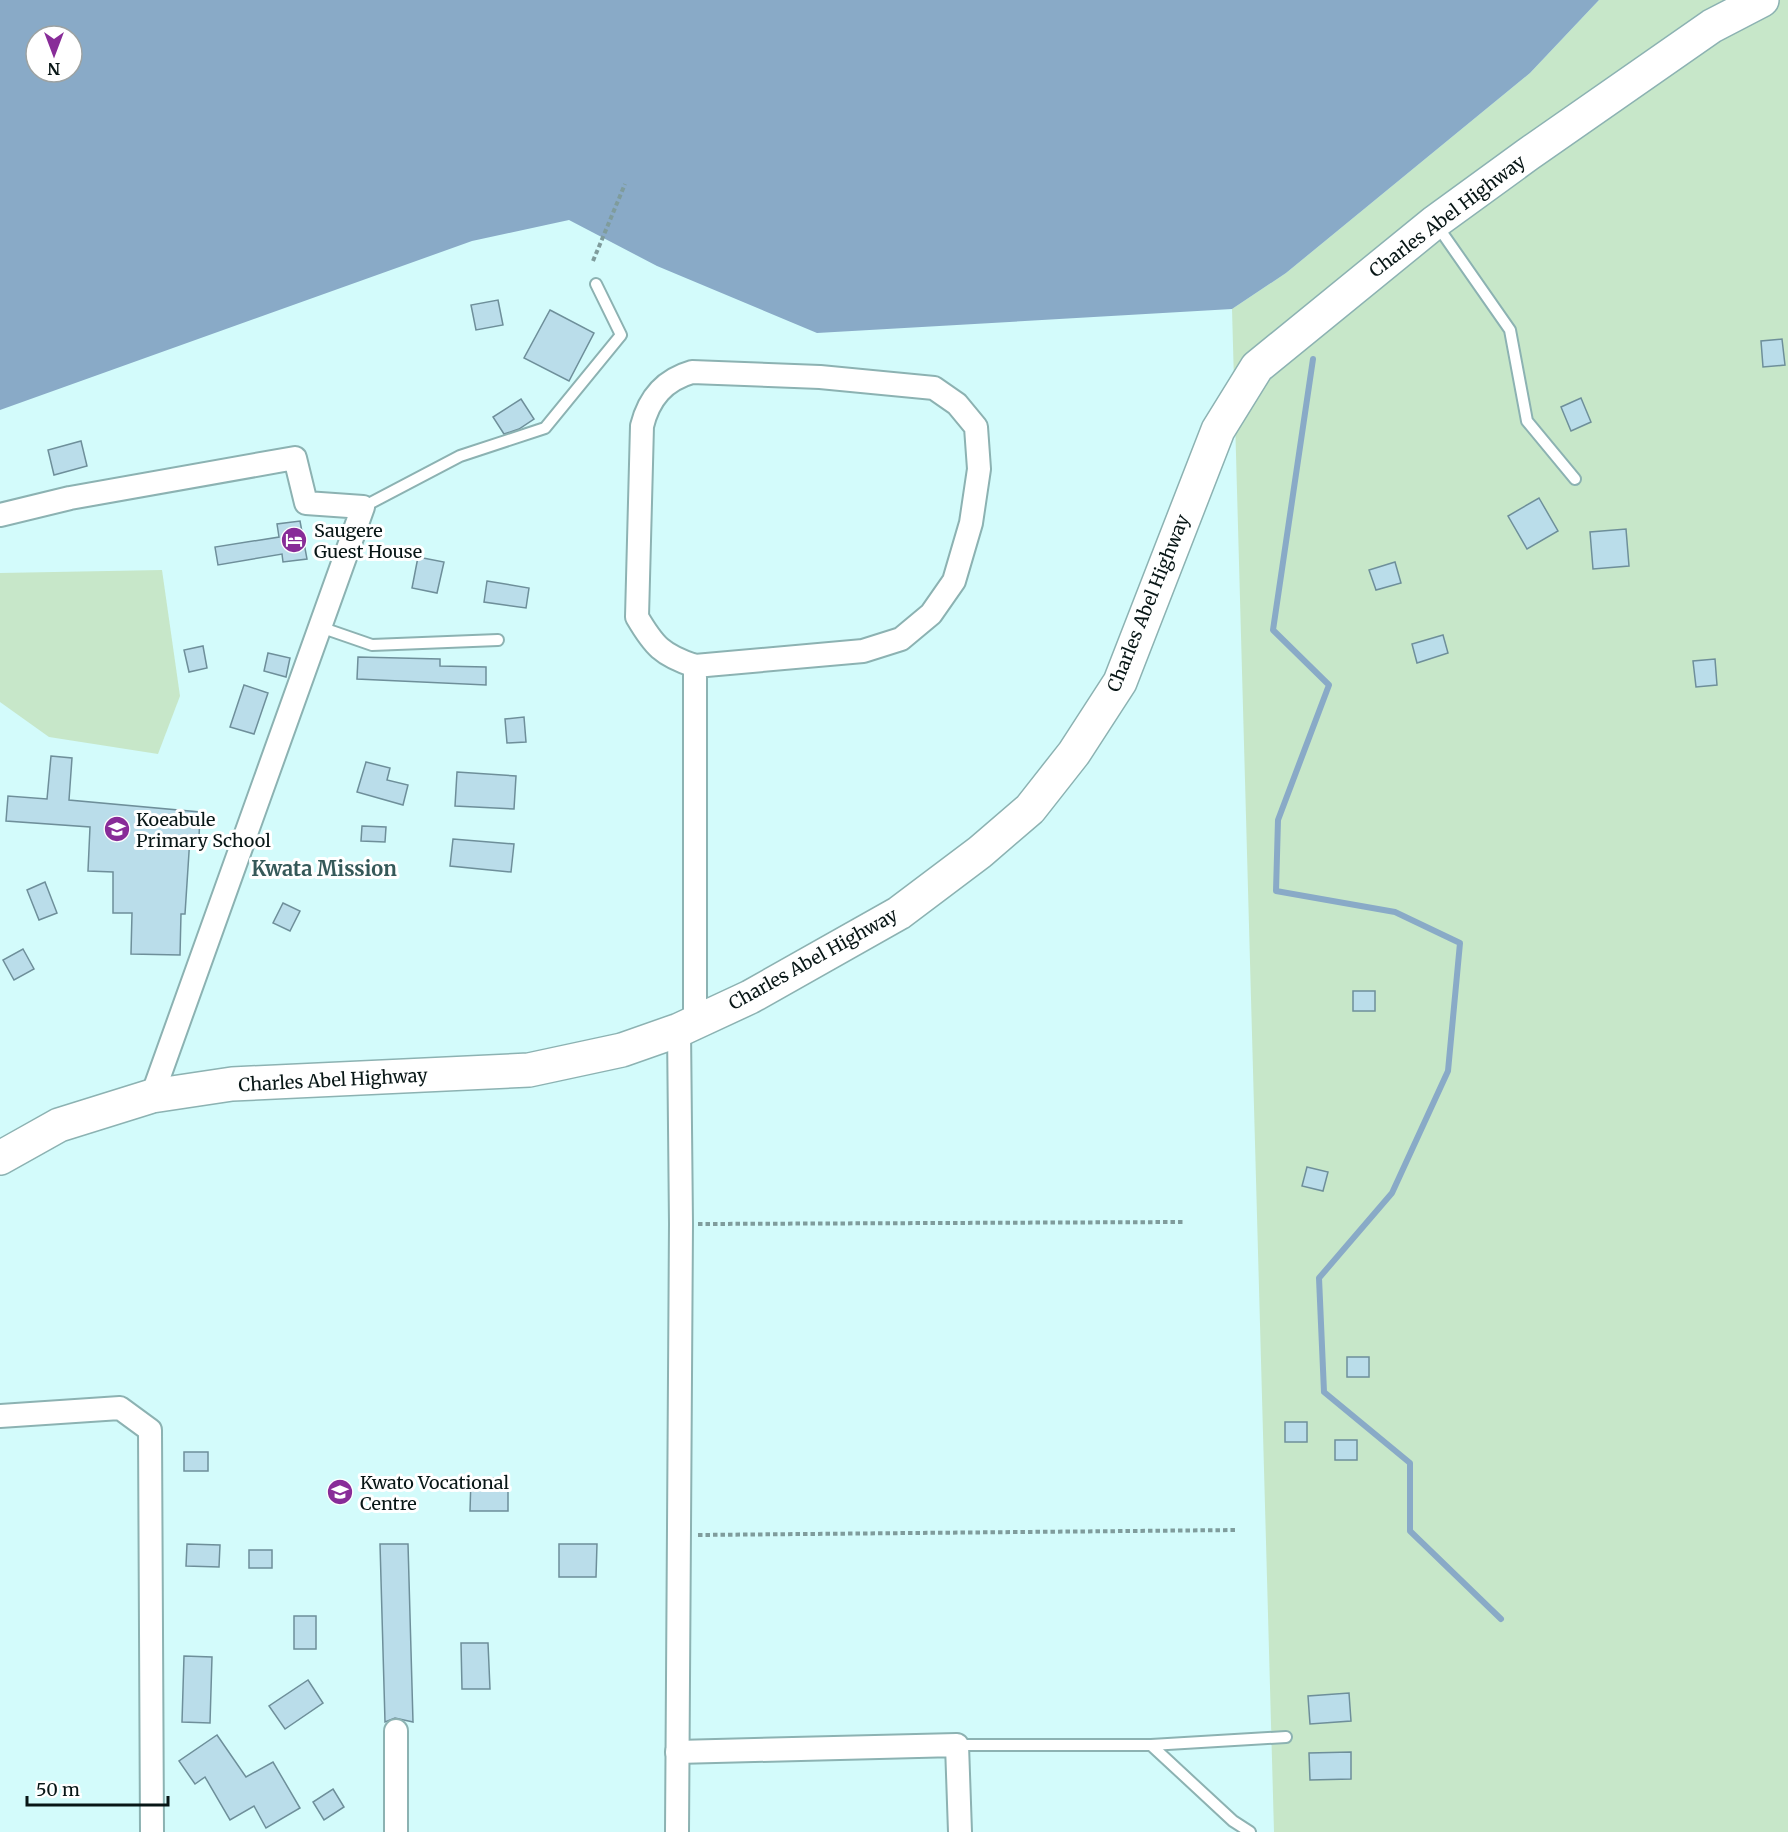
<svg xmlns="http://www.w3.org/2000/svg" width="1788" height="1832" font-family="Merriweather,serif">
  <rect width="100%" height="100%" fill="#d3fbfb"/>
  <g fill="#c7e7c9">
    <path d="M1599 0H1788V1832H1274L1232 309 1286 273 1530 73Z"/>
    <path d="M162 570 180 696 158 754 49 737 0 702V573Z"/>
  </g>
  <path fill="#89aac7" fill-rule="evenodd" d="M0 0H1599L1530 73 1286 273 1232 309 817 333 657 266 569 220 472 241 0 410ZM36 36H72V72H36Z"/>
  <g fill="none" stroke-linecap="round" stroke-linejoin="round">
    <path stroke="#89aac7" stroke-width="6" d="M1313 359 1273 630 1329 685 1278 820 1276 891 1395 912 1460 943 1448 1071 1392 1193 1319 1278 1324 1392 1410 1463V1531L1501 1619"/>
  </g>
  <g fill="#baddea" stroke="#6e8f9a" stroke-width="1.5">
    <path d="M498 300 503 325 476 330 471 305Z"/>
    <path d="M550 310 594 333 569 381 524 358Z"/>
    <path d="M1782 339 1785 365 1763 367 1761 341Z"/>
    <path d="M1581 398 1591 422 1571 431 1561 407Z"/>
    <path d="M521 399 534 419 519 429 504 434 493 417Z"/>
    <path d="M81 441 87 466 54 475 48 450Z"/>
    <path d="M1539 498 1558 531 1527 549 1508 516Z"/>
    <path d="M300 521 307 559 283 562 282 554 218 565 215 547 279 537 277 524Z"/>
    <path d="M1626 529 1629 566 1593 569 1590 532Z"/>
    <path d="M418 557 444 562 437 593 412 588Z"/>
    <path d="M1395 562 1401 583 1376 590 1369 570Z"/>
    <path d="M487 581 529 588 526 608 484 602Z"/>
    <path d="M1443 635 1448 653 1417 663 1412 644Z"/>
    <path d="M203 646 207 668 189 672 184 650Z"/>
    <path d="M268 653 290 658 286 677 264 671Z"/>
    <path d="M358 657 440 659V666L486 667V685L357 679Z"/>
    <path d="M1715 659 1717 685 1696 687 1693 661Z"/>
    <path d="M244 685 268 693 254 734 230 727Z"/>
    <path d="M524 717 526 742 507 743 505 719Z"/>
    <path d="M51 756 72 758 69 800 200 812 199 838 190 837 185 914H181L180 955 131 954 132 913H113V872L88 871 90 827 6 821 8 796 47 799Z"/>
    <path d="M366 762 390 768 387 780 408 785 403 805 357 792Z"/>
    <path d="M457 772 516 776 514 809 455 806Z"/>
    <path d="M362 826 386 827 385 842 361 841Z"/>
    <path d="M453 839 514 844 511 872 450 866Z"/>
    <path d="M45 882 57 913 39 920 27 890Z"/>
    <path d="M283 903 300 911 290 931 273 923Z"/>
    <path d="M23 949 34 969 14 980 3 960Z"/>
    <rect x="1353" y="991" width="22" height="20"/>
    <path d="M1307 1167 1328 1172 1323 1191 1302 1186Z"/>
    <rect x="1347" y="1357" width="22" height="20"/>
    <rect x="1285" y="1422" width="22" height="20"/>
    <rect x="1335" y="1440" width="22" height="20"/>
    <rect x="184" y="1452" width="24" height="19"/>
    <path d="M471 1478H508V1511H470Z"/>
    <path d="M187 1544 220 1545 219 1567 186 1566Z"/>
    <path d="M380 1544H408L413 1722 395 1718 385 1722Z"/>
    <path d="M559 1544H597L596 1577H559Z"/>
    <rect x="249" y="1550" width="23" height="18"/>
    <rect x="294" y="1616" width="22" height="33"/>
    <path d="M461 1643H488L490 1689H462Z"/>
    <path d="M184 1656 212 1657 210 1723 182 1722Z"/>
    <path d="M308 1680 323 1703 285 1729 269 1706Z"/>
    <path d="M1349 1693 1351 1721 1310 1724 1308 1696Z"/>
    <path d="M217 1735 246 1777 273 1762 300 1808 266 1828 254 1806 230 1820 205 1777 195 1784 179 1761Z"/>
    <path d="M1351 1752V1779L1310 1780 1309 1753Z"/>
    <path d="M333 1789 344 1807 324 1820 313 1802Z"/>
  </g>
  <g fill="none" stroke-linecap="round" stroke-linejoin="round">
    <g stroke="#8cb2b2" stroke-width="14">
      <g id="lane">
        <path d="M1436 224 1510 330 1527 421 1575 479"/>
        <path d="M363 507 460 456 545 428 621 335 596 284"/>
        <path d="M320 627 372 645 498 640"/>
        <path d="M957 1745H1151L1286 1737"/>
        <path d="M1151 1745 1233 1821 1250 1832"/>
      </g>
    </g>
    <g stroke="#8cb2b2" stroke-width="26">
      <g id="street">
        <path d="M0 515 70 498 295 458 306 503 363 507 152 1096"/>
        <path d="M695 666C662 655 654 646 637 617L642 426C649 398 664 380 692 372L820 377 934 388 957 404 976 427 979 469 971 523 954 581 931 614 901 639 863 651 695 666V1022"/>
        <path d="M0 1416 120 1408 150 1430 152 1832"/>
        <path d="M677 1752 957 1745 960 1832"/>
        <path d="M396 1832V1731"/>
        <path d="M677 1832 681 1224 679 1030"/>
      </g>
    </g>
    <g stroke="#8cb2b2" stroke-width="36">
      <path id="primary" d="M0 1158 59 1125 152 1096 232 1084 529 1070 622 1050 679 1030 750 997 899 913 980 852 1030 809 1074 753 1120 682 1218 430 1257 367 1435 222 1527 155 1712 26 1762 0"/>
    </g>
    <g stroke="#7f9c9c" stroke-width="4" stroke-dasharray="4.5 3" stroke-linecap="butt">
      <path d="M593 261 625 184"/>
      <path d="M698 1224 1184 1222"/>
      <path d="M698 1535 1237 1530"/>
    </g>
    <use href="#lane" stroke="#fff" stroke-width="10"/>
    <use href="#street" stroke="#fff" stroke-width="22"/>
    <use href="#primary" stroke="#fff" stroke-width="33"/>
  </g>
  <defs>
    <g id="hotel-disc" transform="scale(1.35)"><circle r="9.5" fill="#882c98" stroke="#fff"/><path d="M-6-4.5h1.5V1H6V5H4.5V3h-9V5H-6ZM-4 0a1.8 1.8 0 1 1 3.6 0ZM.5 0V-2.5h3Q6-2.5 6 0Z" fill="#fff"/></g>
    <g id="school-disc" transform="scale(1.35)"><circle r="9.5" fill="#882c98" stroke="#fff"/><path d="M0-5L7-2L0 1L-7-2ZM-4 1L0 2.5L4 1V4Q0 6-4 4Z" fill="#fff"/></g>
  </defs>
  <g fill-rule="evenodd">
    <use href="#hotel-disc" x="294" y="540"/>
    <use href="#school-disc" x="117" y="829"/>
    <use href="#school-disc" x="340" y="1492"/>
  </g>
  <g text-anchor="middle" dominant-baseline="central" stroke-width="6" stroke-linejoin="round" paint-order="stroke">
    <g font-size="18" fill="#081616" stroke="#fff">
      <text transform="translate(1447 216) rotate(-37)">Charles Abel Highway</text>
      <text transform="translate(1148 603) rotate(-68)">Charles Abel Highway</text>
      <text transform="translate(813 959) rotate(-29)">Charles Abel Highway</text>
      <text transform="translate(333 1080) rotate(-3)">Charles Abel Highway</text>
    </g>
    <g font-size="18" fill="#081616" stroke="#fff" text-anchor="start">
      <text x="314" y="530">Saugere<tspan x="314" dy="21">Guest House</tspan></text>
      <text x="136" y="819">Koeabule<tspan x="136" dy="21">Primary School</tspan></text>
      <text x="360" y="1482">Kwato Vocational<tspan x="360" dy="21">Centre</tspan></text>
    </g>
    <g font-size="20" font-weight="bold" fill="#355959" stroke="#fff">
      <text x="324" y="868">Kwata Mission</text>
    </g>
  </g>
  <g transform="translate(54 54) rotate(180)"><circle r="28" fill="#ffffff" stroke="#9ca2a2" stroke-width="1.5"/>
  <path d="M0-4.5L10 22L0 15L-10 22Z" fill="#882c98"/>
  <text y="-9" font-size="16" font-weight="bold" text-anchor="middle" fill="#081616">N</text>
  </g>
  <path d="M27 1796v9h141v-9" fill="none" stroke="#081616" stroke-width="3"/>
  <text x="36" y="1796" font-size="18" fill="#081616" stroke="#ffffff" stroke-width="4.5" paint-order="stroke">50 m</text>
</svg>
